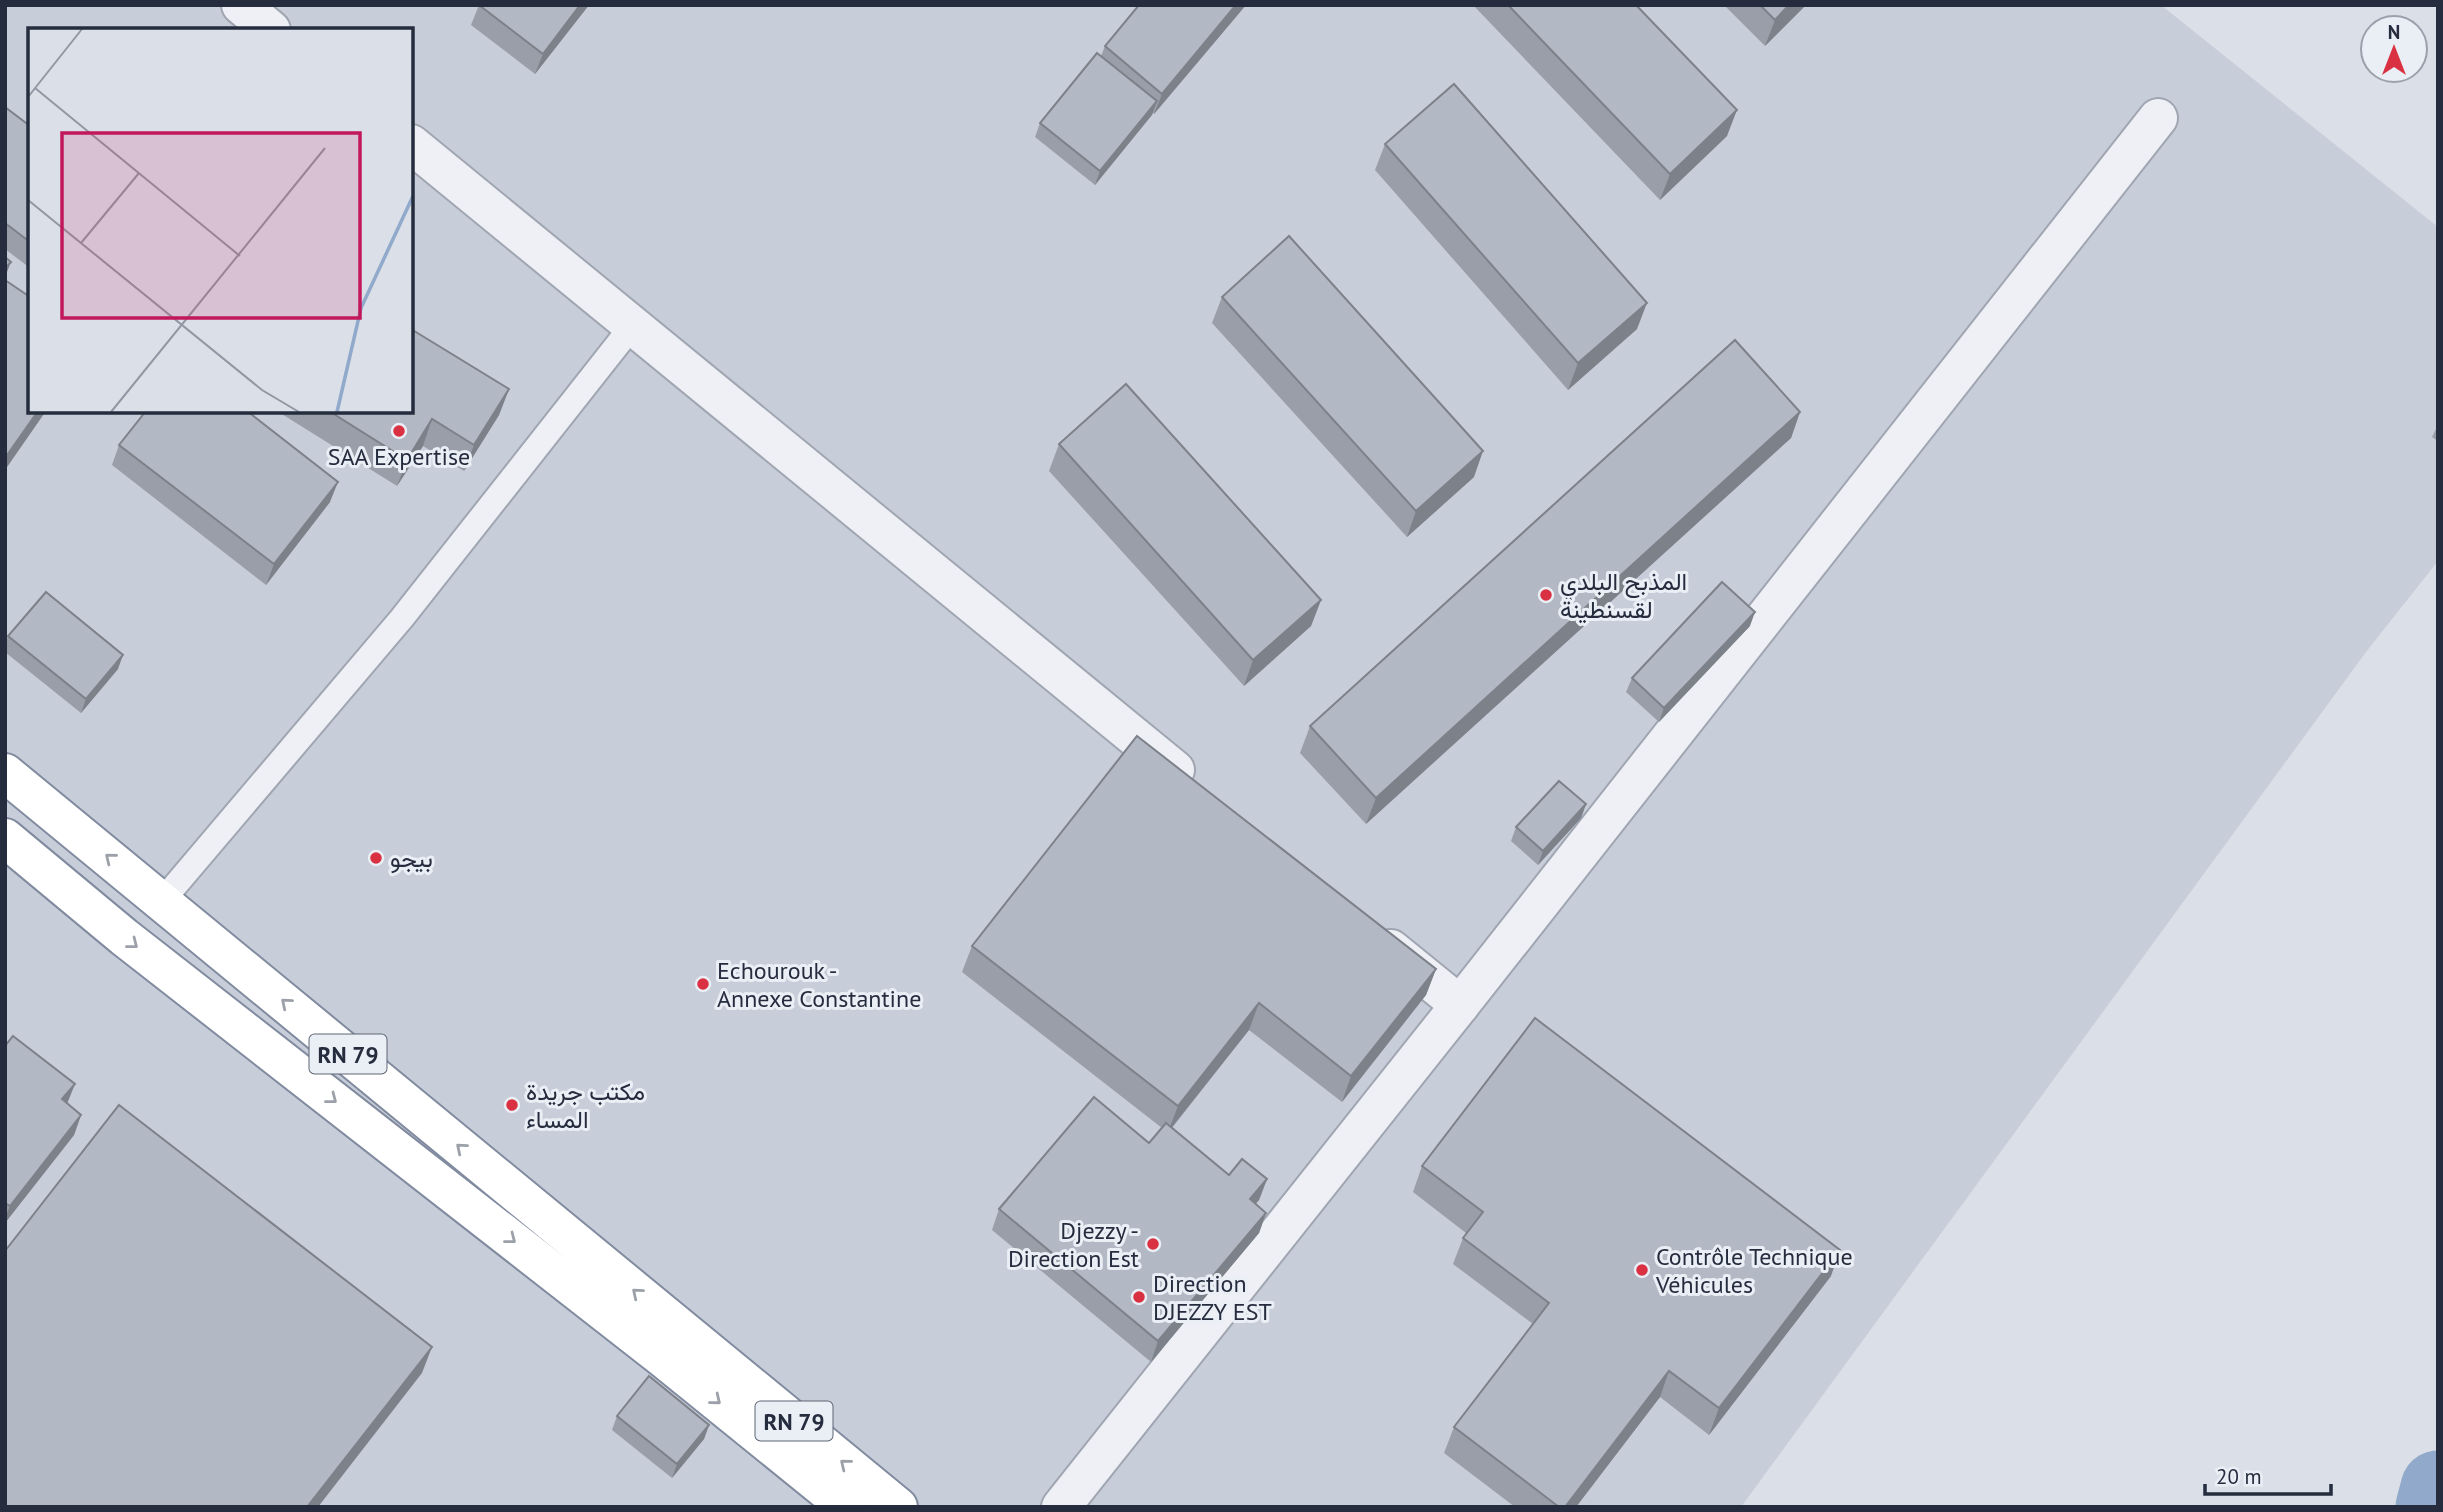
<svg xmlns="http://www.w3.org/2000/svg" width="2443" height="1512" font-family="'PT Sans',Vazirmatn,sans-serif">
  <rect width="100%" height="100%" fill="#dbdfe7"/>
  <path fill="#c8ced9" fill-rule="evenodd" d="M5 5H2161L2438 227V561L2366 652 1741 1507H5ZM30 30H411V411H30Z"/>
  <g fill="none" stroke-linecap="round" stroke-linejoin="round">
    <path stroke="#91aacb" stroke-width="75" d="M2433 1507 2438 1488"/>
    <g stroke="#a0a6b1" stroke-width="28">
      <path id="lane" d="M162 901 402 618 633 325"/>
    </g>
    <g stroke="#a0a6b1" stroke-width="42">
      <g id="street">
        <path d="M241 5 271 30"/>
        <path d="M411 144 1175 770"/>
        <path d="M1391 949 1460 1005"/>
        <path d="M1061 1507 1460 1005 2158 118"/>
      </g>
    </g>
    <g stroke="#818b9f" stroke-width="42">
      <g id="highway">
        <path d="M5 773 898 1507"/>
        <path d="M5 838 124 937 663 1358 847 1507"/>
      </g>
    </g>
    <use href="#lane" stroke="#eef0f5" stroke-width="24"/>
    <use href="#street" stroke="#eef0f5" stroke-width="38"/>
    <use href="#highway" stroke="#fff" stroke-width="38"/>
  </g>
  <g fill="#999ea9">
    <path d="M479 5H589L535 74 471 25Z"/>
    <path d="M1246 5 1154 114 1153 113 1095 185 1035 137 1040 123 1101 56 1105 46Z"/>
    <path d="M1473 5H1636L1727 136 1660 200Z"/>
    <path d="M1724 5H1806L1765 46Z"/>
    <path d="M5 107 30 126V268L5 249Z"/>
    <path d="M1385 144 1637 329 1568 390 1375 170Z"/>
    <path d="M1222 297 1474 477 1407 537 1212 323Z"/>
    <path d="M509 389 499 415 464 471 423 446 397 486 277 411H411Z"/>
    <path d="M1800 412 1791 438 1366 824 1300 753 1310 726Z"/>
    <path d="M2438 425V441L2432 437Z"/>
    <path d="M1059 444 1321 600 1311 626 1244 686 1049 471Z"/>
    <path d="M119 445 330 502 266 585 112 465Z"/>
    <path d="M1750 626 1659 722 1626 692 1632 678Z"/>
    <path d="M8 636 118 669 81 713 5 652V645Z"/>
    <path d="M1586 804 1581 818 1538 865 1511 841 1516 827Z"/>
    <path d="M972 946 1436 969 1426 995 1342 1102 1249 1030 1172 1128 1229 1175 1267 1179 1259 1200 1255 1204 1266 1213 1259 1233 1151 1362 992 1230 999 1209 1149 1143 1162 1128 962 972Z"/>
    <path d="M5 1046 68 1104 81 1115 74 1135 5 1223Z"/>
    <path d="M1422 1166 1831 1276 1709 1435 1660 1397 1576 1507H1515L1444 1453 1454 1427 1533 1324 1453 1264 1463 1238 1466 1233 1413 1192Z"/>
    <path d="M617 1416 709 1425 704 1439 672 1478 612 1430Z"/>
  </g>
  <g fill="#7d8189">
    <path d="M580 5H589L535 74 543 54Z"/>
    <path d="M1236 5H1246L1154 114 1162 94Z"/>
    <path d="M1789 5H1806L1765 46 1775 20Z"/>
    <path d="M1157 101 1152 115 1095 185 1100 171Z"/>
    <path d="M1737 110 1727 136 1660 200 1670 174Z"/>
    <path d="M11 262 5 277V268Z"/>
    <path d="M1647 303 1637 329 1568 390 1578 363Z"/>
    <path d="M509 389 499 415 464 471 474 445Z"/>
    <path d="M38 411H46L5 470V458Z"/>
    <path d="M1800 412 1791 438 1366 824 1376 798Z"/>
    <path d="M432 419 423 446 397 486 407 460Z"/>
    <path d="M1483 451 1474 477 1407 537 1416 511Z"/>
    <path d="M338 482 330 502 266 585 274 564Z"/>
    <path d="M1321 600 1311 626 1244 686 1253 660Z"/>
    <path d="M1755 612 1750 626 1659 722 1664 708Z"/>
    <path d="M123 655 118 669 81 713 86 699Z"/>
    <path d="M1586 804 1581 818 1538 865 1543 851Z"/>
    <path d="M1436 969 1426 995 1342 1102 1351 1076Z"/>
    <path d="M1259 1003 1249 1030 1168 1132 1178 1106Z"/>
    <path d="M75 1084 67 1104 62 1099Z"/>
    <path d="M81 1115 74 1135 5 1223V1218L10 1206Z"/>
    <path d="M1267 1179 1259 1200 1242 1220 1250 1199Z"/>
    <path d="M1266 1213 1259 1233 1151 1362 1158 1341Z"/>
    <path d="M1840 1250 1831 1276 1709 1435 1719 1408Z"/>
    <path d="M432 1347 422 1373 318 1507H307Z"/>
    <path d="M1669 1371 1660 1397 1576 1507H1565Z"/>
    <path d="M709 1425 704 1439 672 1478 677 1464Z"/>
  </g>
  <g fill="#b2b8c4" stroke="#7d8189" stroke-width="2">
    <path d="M479 5H580L543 54Z"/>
    <path d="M1139 5H1236L1162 94 1105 46Z"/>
    <path d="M1508 5H1636L1737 110 1670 174Z"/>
    <path d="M1760 5H1789L1775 20Z"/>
    <path d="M1097 53 1157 101 1100 171 1040 123Z"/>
    <path d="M1454 84 1647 303 1578 363 1385 144Z"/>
    <path d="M5 107 30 126V242L5 223Z"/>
    <path d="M1289 236 1483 451 1416 511 1222 297Z"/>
    <path d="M5 257 11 262 5 268Z"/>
    <path d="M5 280 30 297V411H38L5 458Z"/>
    <path d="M411 329 509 389 474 445 432 419 407 460 329 411H411Z"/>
    <path d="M1735 340 1800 412 1376 798 1310 726Z"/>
    <path d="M1126 384 1321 600 1253 660 1059 444Z"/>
    <path d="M146 411H247L338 482 274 564 119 445Z"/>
    <path d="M1722 582 1755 612 1664 708 1632 678Z"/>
    <path d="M46 592 123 655 86 699 8 636Z"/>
    <path d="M1137 736 1436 969 1351 1076 1259 1003 1178 1106 972 946Z"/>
    <path d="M1559 781 1586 804 1543 851 1516 827Z"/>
    <path d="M1535 1018 1840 1250 1719 1408 1669 1371 1565 1507H1559L1454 1427 1549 1303 1463 1238 1483 1212 1422 1166Z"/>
    <path d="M13 1036 75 1084 62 1099 81 1115 10 1206 5 1203V1046Z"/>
    <path d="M1094 1097 1149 1143 1166 1123 1229 1175 1242 1159 1267 1179 1250 1199 1266 1213 1158 1341 999 1209Z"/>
    <path d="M119 1105 432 1347 307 1507H5V1251Z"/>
    <path d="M649 1376 709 1425 677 1464 617 1416Z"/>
  </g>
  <defs><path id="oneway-chevron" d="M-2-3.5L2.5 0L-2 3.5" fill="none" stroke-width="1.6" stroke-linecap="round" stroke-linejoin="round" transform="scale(1.75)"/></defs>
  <g stroke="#9ca0a8">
    <use href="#oneway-chevron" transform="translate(110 858) rotate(-141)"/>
    <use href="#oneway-chevron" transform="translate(133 944) rotate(38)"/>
    <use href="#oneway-chevron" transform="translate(286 1003) rotate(-140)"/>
    <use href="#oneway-chevron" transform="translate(332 1099) rotate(38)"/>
    <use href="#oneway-chevron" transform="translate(461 1148) rotate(-140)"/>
    <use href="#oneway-chevron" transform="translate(511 1239) rotate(38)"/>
    <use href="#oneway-chevron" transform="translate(637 1293) rotate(-140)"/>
    <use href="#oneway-chevron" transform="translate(716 1400) rotate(39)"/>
    <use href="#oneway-chevron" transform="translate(845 1464) rotate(-141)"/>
  </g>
  <g fill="#da3142" stroke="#eaeef5" stroke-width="2.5">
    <circle cx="399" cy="431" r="7"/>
    <circle cx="1546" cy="595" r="7"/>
    <circle cx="376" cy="858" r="7"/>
    <circle cx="703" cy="984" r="7"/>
    <circle cx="512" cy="1105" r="7"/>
    <circle cx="1153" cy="1244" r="7"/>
    <circle cx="1642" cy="1270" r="7"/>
    <circle cx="1139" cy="1297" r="7"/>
  </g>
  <g text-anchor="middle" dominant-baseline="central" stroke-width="6" stroke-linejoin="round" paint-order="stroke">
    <g fill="#eaeef5" stroke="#5f6675" stroke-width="2">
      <rect x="309.5" y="1034.5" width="77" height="39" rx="5"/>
      <rect x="755.5" y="1401.5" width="77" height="39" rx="5"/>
    </g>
    <g font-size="23" font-weight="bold" fill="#242c3e">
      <text x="348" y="1054">RN 79</text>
      <text x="794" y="1421">RN 79</text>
    </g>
    <g font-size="24" fill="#242c3e" stroke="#eaeef5" text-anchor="start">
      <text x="399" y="456" text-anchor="middle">SAA Expertise</text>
      <text x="1560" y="581">المذبح البلدي<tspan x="1560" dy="28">لقسنطينة</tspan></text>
      <text x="390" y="858">بيجو</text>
      <text x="717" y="970">Echourouk -<tspan x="717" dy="28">Annexe Constantine</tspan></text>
      <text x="526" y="1091">مكتب جريدة<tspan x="526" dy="28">المساء</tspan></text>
      <text x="1139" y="1230" text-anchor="end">Djezzy -<tspan x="1139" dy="28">Direction Est</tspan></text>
      <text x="1656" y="1256">Contrôle Technique<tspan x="1656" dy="28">Véhicules</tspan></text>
      <text x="1153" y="1283">Direction<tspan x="1153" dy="28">DJEZZY EST</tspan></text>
    </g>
  </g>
  <g transform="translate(28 28)">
    <rect width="385" height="385" fill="#dbdfe7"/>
    <path fill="none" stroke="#91aacb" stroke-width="3.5" d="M309 384 333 280 385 168"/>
    <path fill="none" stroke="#9297a3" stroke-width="2" d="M7 60 212 228M0 69 54 1M0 172 234 362 271 384M53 215 111 145M83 384 297 120"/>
    <path fill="#c2185b" fill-opacity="0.15" stroke="#c2185b" stroke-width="3.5" d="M34 105H332V290H34Z"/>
    <rect width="385" height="385" fill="none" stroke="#242c3e" stroke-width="3.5"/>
  </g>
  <rect width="2443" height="1512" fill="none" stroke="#242c3e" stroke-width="14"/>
  <g transform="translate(2394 49)"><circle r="33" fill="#eaeef5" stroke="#9ba0ac" stroke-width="2"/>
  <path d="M0-5L12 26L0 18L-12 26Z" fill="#da3142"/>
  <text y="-10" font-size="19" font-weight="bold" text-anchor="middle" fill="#242c3e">N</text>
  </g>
  <path d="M2205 1484v10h126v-10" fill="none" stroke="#242c3e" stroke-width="3.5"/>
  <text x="2216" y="1484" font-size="21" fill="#242c3e" stroke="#eaeef5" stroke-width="5" paint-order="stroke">20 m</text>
</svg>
